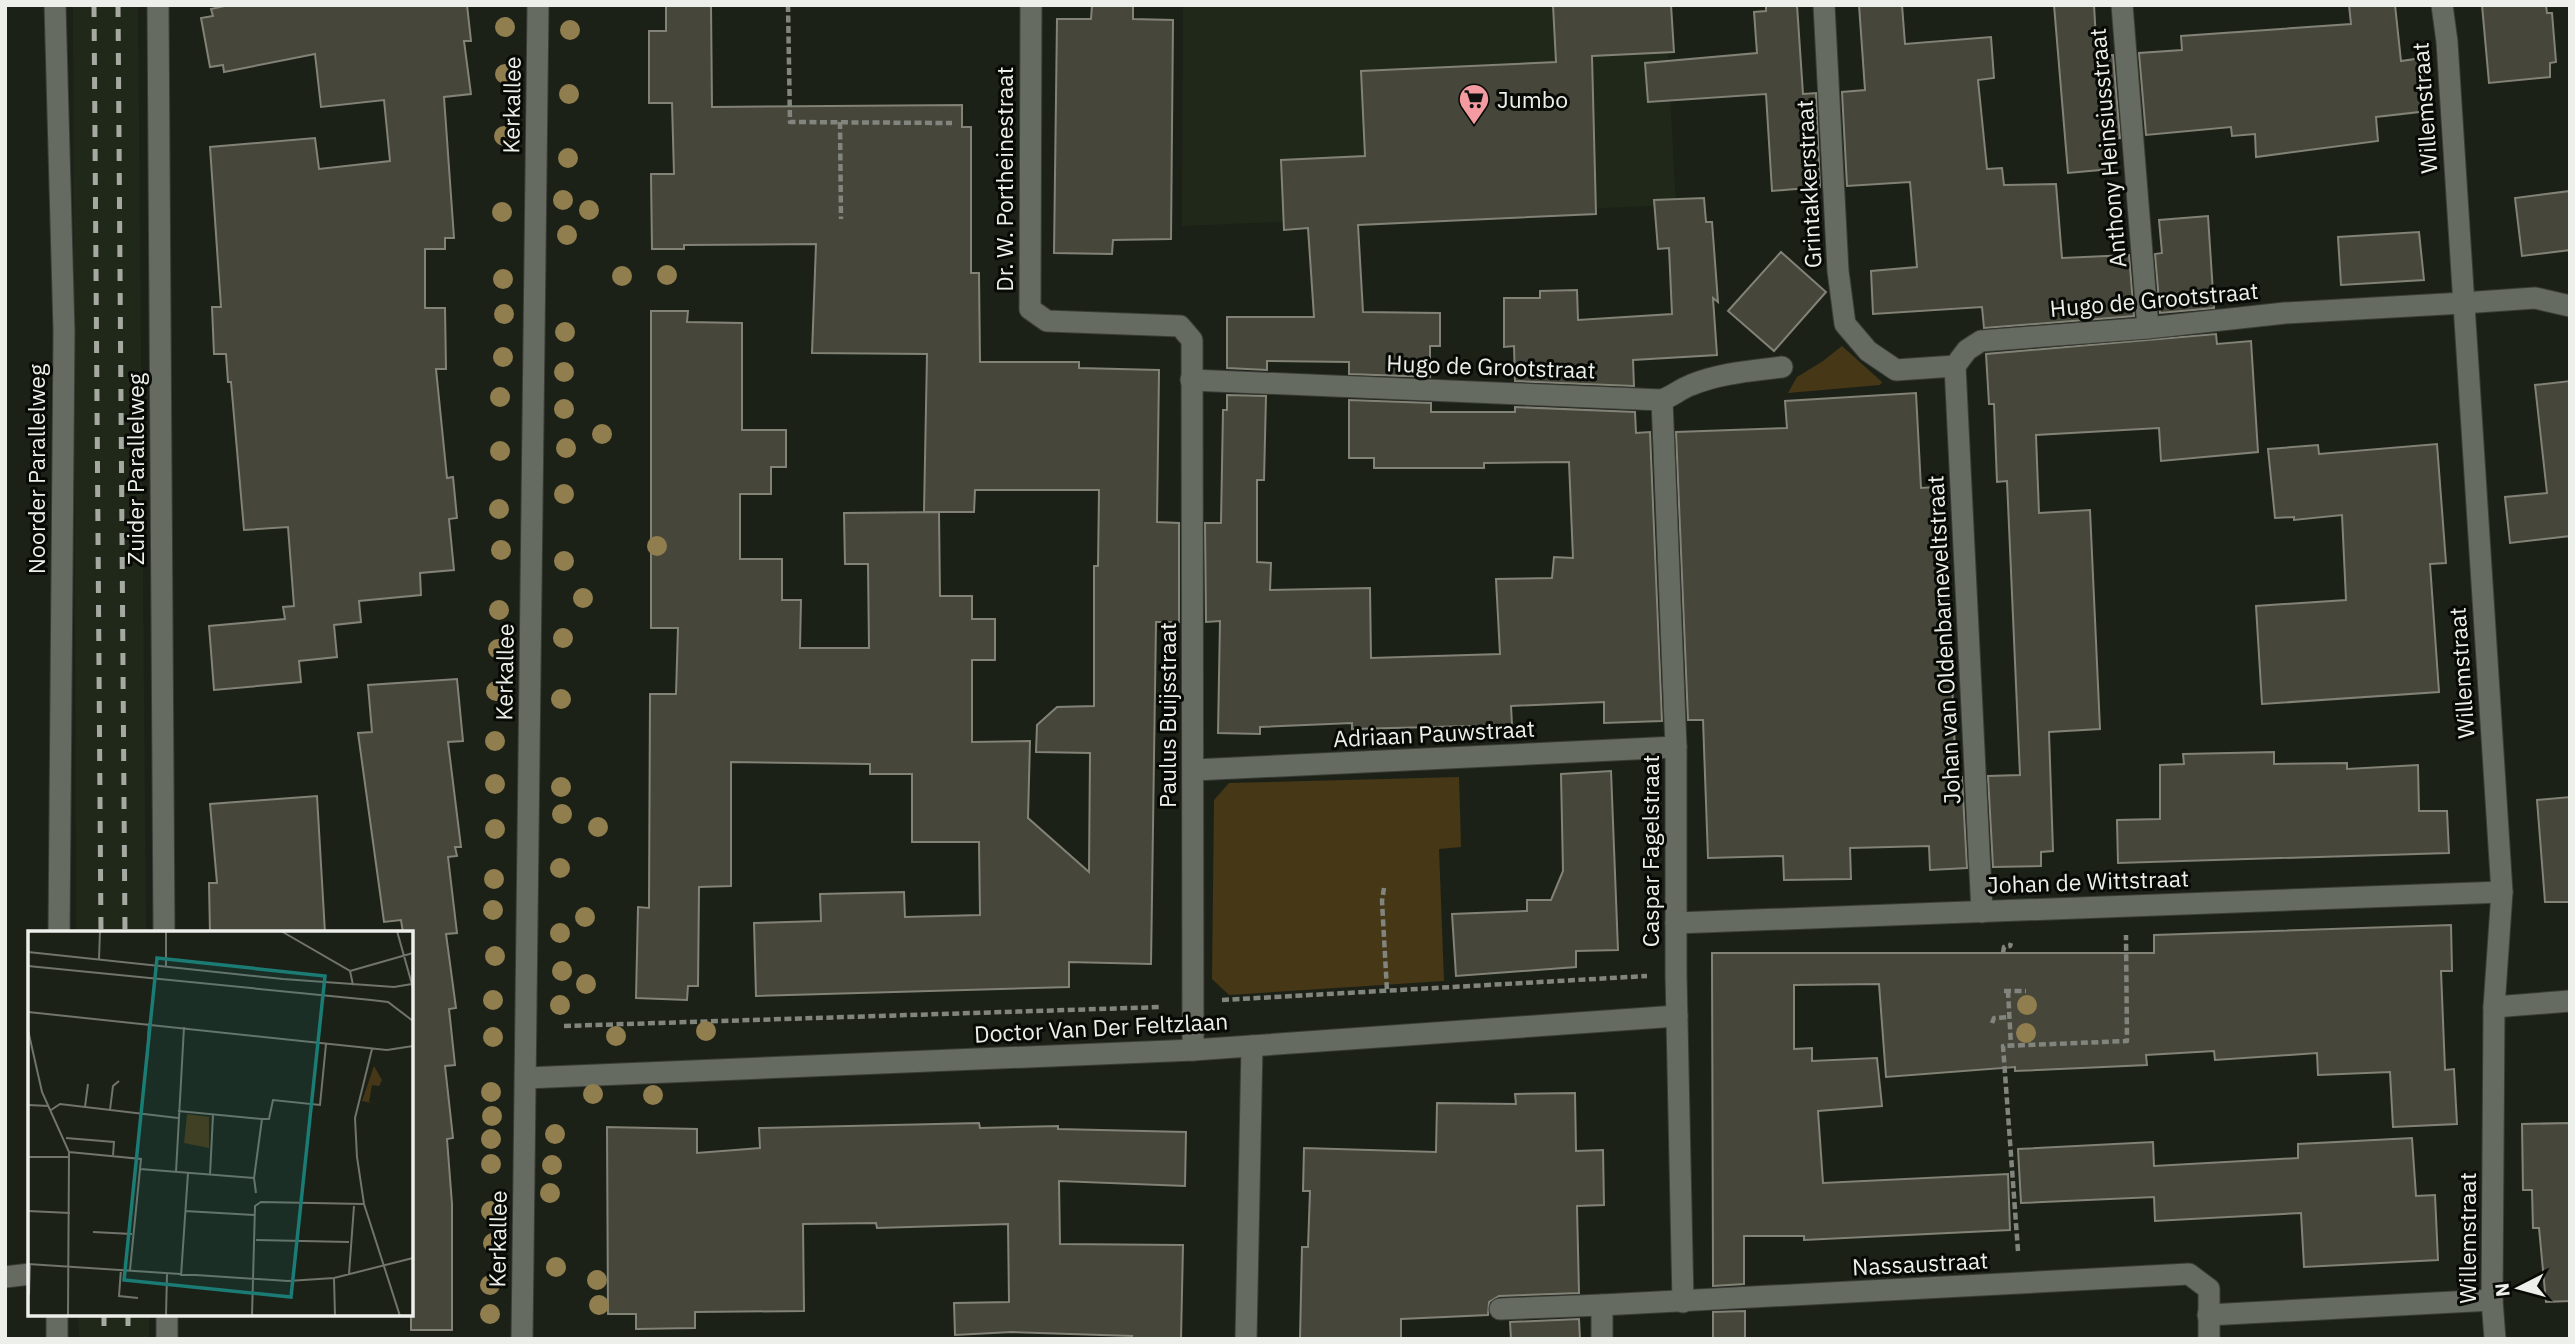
<svg xmlns="http://www.w3.org/2000/svg" width="2575" height="1344" font-family="'IBM Plex Sans',sans-serif">
  <rect width="100%" height="100%" fill="#1c2118"/>
  <g fill="#202819">
    <path d="M73 5H138L146 933H76Z"/>
    <path d="M1183 5H1665L1676 205 1182 226Z"/>
    <path d="M78 1314H149V1339H79Z"/>
  </g>
  <g fill="#463717">
    <path d="M1842 346 1882 382 1880 385 1788 393 1797 377 1823 361Z"/>
    <path d="M1459 777 1461 847 1439 849 1444 981 1229 995 1212 979 1214 800 1229 783Z"/>
  </g>
  <g fill="#46463b" stroke="#828276" stroke-width="2">
    <path d="M229 5H467L471 41H464L471 94 444 97 454 238H445V249H425V308H445L446 369H436L447 478 453 477 457 518 449 519 454 570 420 573 421 595 359 601 361 622 334 625 337 657 299 661 301 682 214 690 209 626 285 619 283 607 294 606 288 527 244 530 231 382H228L226 354H214L212 307H221L210 147 315 138 319 169 390 161 384 100 321 107 315 54 224 72 223 65 210 67 201 18 213 16 211 9Z"/>
    <path d="M666 5H711L712 107 962 105V127H971V273H979L980 362H1079V368L1159 370 1157 522 1179 523V622H1156L1151 964 1069 962V987L756 996 754 923 821 921 820 894 904 892 905 917 980 915 979 842H912V774H870V764L731 762V886L699 887 698 986H688L687 1000 636 998 638 907 649 908 650 694H676L678 628H651V311H688L687 322 742 323V430H786V467H771V494H740V559H782V600H801L800 648H869L868 564H845L844 513 939 512 940 596H972V619H995V660H972V742L1030 741 1028 818 1089 872 1090 753 1036 752 1037 725 1057 707 1094 706V566H1098L1099 490H975L974 512H924L927 354 812 353 816 244 684 245V249H652L651 174H674L672 103H649V31H666Z"/>
    <path d="M1092 5H1133V19L1173 20 1171 239 1113 240 1112 254 1054 253 1057 19H1091Z"/>
    <path d="M1553 5H1671L1674 52 1592 56 1596 214 1358 225 1363 312 1440 313V346H1430V377L1349 374V362L1267 361V370L1227 368V317H1314L1308 228 1284 230 1281 160 1365 156 1361 71 1556 62Z"/>
    <path d="M1766 5H1797L1803 94 1816 93 1820 187 1772 191 1766 94 1648 102 1645 63 1757 53 1754 12 1766 11Z"/>
    <path d="M1859 5H1902L1905 44 1991 37 1994 78 1978 80 1987 169 2002 168 2004 185 2056 184 2062 258 2129 255 2134 316 1984 328 1982 307 1873 314 1871 271 1917 267 1910 182 1847 186 1842 92 1865 90Z"/>
    <path d="M2054 5H2094L2097 56 2113 55 2120 138 2109 139 2111 169 2068 173Z"/>
    <path d="M2349 5H2395L2401 61 2422 58 2428 111 2376 117 2378 141 2256 157 2255 134 2232 136 2231 127 2146 135 2139 53 2182 50 2181 36 2351 24Z"/>
    <path d="M2482 5H2546L2547 13H2552L2556 62 2550 63V77L2489 83Z"/>
    <path d="M2570 191V250L2522 256 2515 198Z"/>
    <path d="M1704 198 1706 222H1712L1718 302 1713 298 1717 355 1633 360 1634 386 1515 381 1514 346 1504 347V298H1540V291L1577 290 1578 320 1672 314 1669 248 1658 249 1654 200Z"/>
    <path d="M2208 216 2214 308 2160 313 2155 254 2162 253 2159 220Z"/>
    <path d="M2419 232 2424 280 2341 285 2338 237Z"/>
    <path d="M1781 252 1826 292 1774 351 1728 311Z"/>
    <path d="M2216 334 2217 344 2251 341 2258 452 2161 461 2159 428 2036 435 2039 513 2090 510 2100 729 2049 732 2053 851 2041 852V866L1993 867 1988 776 2020 775 2007 481 1997 482 1994 404H1989L1986 354Z"/>
    <path d="M2570 381V536L2510 543 2505 497 2547 493 2535 385Z"/>
    <path d="M1916 393 1921 488 1935 487 1941 556H1947L1956 778 1962 777 1967 868 1930 870 1929 846 1850 848 1851 879 1784 880 1783 856 1708 858 1703 720H1688L1676 432 1787 428 1785 401Z"/>
    <path d="M1227 395 1266 396 1264 480H1257V562L1271 563 1270 590 1370 588 1371 658 1500 654 1496 579 1552 578 1554 557 1573 558 1569 462 1484 463V468H1374V458H1349V400L1431 403V412H1515V407L1635 412 1636 433 1650 432 1662 721 1604 723V702L1511 706 1512 725 1352 729V723L1260 727V734L1218 733 1220 621 1206 622 1205 523H1221L1223 410H1227Z"/>
    <path d="M2437 444 2446 563 2430 564 2439 692 2262 704 2256 606 2346 600 2342 515 2294 520V517L2275 518 2268 449 2318 445 2319 454Z"/>
    <path d="M457 679 463 741 448 742 461 847H455L457 856 448 857 457 933 446 934 456 1008 449 1009 455 1065 445 1066 453 1138 447 1139 452 1204V1330H411V933H403L401 920 384 922 358 733 372 732 368 685Z"/>
    <path d="M2274 752V764L2347 763V769L2418 765 2419 811H2447L2449 853 2118 863 2117 820 2160 819V765L2184 764 2183 754Z"/>
    <path d="M1611 771 1618 950 1576 951V967L1456 976 1452 914 1527 911V900H1551L1563 871 1561 774Z"/>
    <path d="M317 796 325 933H210L209 883H217L210 804Z"/>
    <path d="M2570 797V902H2545L2537 800Z"/>
    <path d="M2451 925 2452 971H2441L2445 1070 2454 1069 2457 1124 2393 1127 2390 1072 2318 1075 2317 1053 2215 1060 2214 1051 2146 1055 2147 1065 2015 1071V1067L1886 1077 1879 984 1794 985V1049L1812 1048V1061L1877 1058 1882 1106 1818 1111 1823 1183 2008 1174 2010 1230 1804 1240V1236H1744V1284L1713 1286 1712 953H2154V935Z"/>
    <path d="M1575 1093 1576 1151 1603 1150 1604 1205 1577 1206 1579 1293 1499 1296 1489 1302 1488 1315 1401 1319V1339H1300L1302 1247H1308L1310 1191H1303L1304 1148 1436 1152 1437 1103 1516 1104 1515 1094Z"/>
    <path d="M979 1123 980 1128 1058 1126V1129L1186 1132 1185 1186 1059 1181 1060 1244 1183 1245 1181 1339H1131L1132 1336 1012 1332 955 1335 954 1303 1009 1302 1008 1224 877 1228 876 1223 803 1224 804 1311 695 1312V1328L636 1329V1314H608L607 1127 697 1129V1153L760 1148 759 1128Z"/>
    <path d="M2570 1123V1301L2546 1302 2539 1228H2533L2532 1190H2523L2522 1124Z"/>
    <path d="M2412 1138 2416 1196 2435 1195 2438 1260 2304 1267 2301 1213 2155 1221 2154 1197 2021 1203 2018 1149 2153 1142 2154 1166 2298 1158V1144Z"/>
    <path d="M1745 1311V1339H1713V1312Z"/>
    <path d="M1579 1319 1580 1339H1511L1510 1322Z"/>
  </g>
  <g fill="none" stroke-linecap="round" stroke-linejoin="round">
    <g stroke="#3a3d37" stroke-width="23">
      <g id="minor">
        <path d="M55 5 64 331 59 933"/>
        <path d="M158 5 164 933"/>
        <path d="M1031 5 1030 309 1047 321 1180 326 1192 340 1193 1050"/>
        <path d="M1824 5 1838 271 1845 324 1868 351 1896 370 1955 366 1967 350 1981 341 2148 328 2285 313 2463 303 2535 298 2570 306"/>
        <path d="M2122 5 2148 328"/>
        <path d="M2442 5 2447 42 2502 892 2494 1007 2492 1300 2495 1339"/>
        <path d="M1955 366 1982 912"/>
        <path d="M1191 380 1662 400C1673 396 1680 389 1691 385 1720 373 1751 371 1782 367"/>
        <path d="M1662 400 1676 747V974L1683 1302"/>
        <path d="M1194 770 1676 747"/>
        <path d="M1676 923 2502 892"/>
        <path d="M2494 1007 2570 1001"/>
        <path d="M526 1078 1193 1050 1677 1016"/>
        <path d="M5 1277 30 1274"/>
        <path d="M1500 1309 1602 1305"/>
        <path d="M57 1314V1339"/>
        <path d="M167 1314V1339"/>
        <path d="M2208 1315 2492 1300"/>
        <path d="M522 1339 538 5"/>
        <path d="M1246 1339 1252 1046"/>
        <path d="M1602 1339V1305L2189 1274 2209 1289V1339"/>
      </g>
    </g>
    <g stroke="#81857d" stroke-width="4.5" stroke-dasharray="7 3.5" stroke-linecap="butt">
      <path d="M788 5 790 122 952 123"/>
      <path d="M840 122 841 219"/>
      <path d="M1384 888 1382 901 1387 991"/>
      <path d="M2003 953 2004 947 2010 946 2011 943"/>
      <path d="M2004 991H2026"/>
      <path d="M2008 991 2011 1046"/>
      <path d="M1222 1000 1647 976"/>
      <path d="M1992 1023 1994 1018 2009 1017"/>
      <path d="M564 1026 1161 1007"/>
      <path d="M2018 1251 2003 1046 2127 1041 2126 935"/>
    </g>
    <use href="#minor" stroke="#656b60" stroke-width="21"/>
    <g stroke="#a6a9a2" stroke-width="5" stroke-dasharray="12 12" stroke-linecap="butt">
      <path d="M94 5 101 933"/>
      <path d="M118 5 125 933"/>
      <path d="M104 1314V1339"/>
      <path d="M128 1314V1339"/>
    </g>
  </g>
  <g fill="#917e4e">
    <circle cx="505" cy="27" r="10"/>
    <circle cx="570" cy="30" r="10"/>
    <circle cx="505" cy="74" r="10"/>
    <circle cx="569" cy="94" r="10"/>
    <circle cx="504" cy="136" r="10"/>
    <circle cx="568" cy="158" r="10"/>
    <circle cx="563" cy="200" r="10"/>
    <circle cx="589" cy="210" r="10"/>
    <circle cx="502" cy="212" r="10"/>
    <circle cx="567" cy="235" r="10"/>
    <circle cx="667" cy="275" r="10"/>
    <circle cx="622" cy="276" r="10"/>
    <circle cx="503" cy="279" r="10"/>
    <circle cx="504" cy="314" r="10"/>
    <circle cx="565" cy="332" r="10"/>
    <circle cx="503" cy="357" r="10"/>
    <circle cx="564" cy="372" r="10"/>
    <circle cx="500" cy="397" r="10"/>
    <circle cx="564" cy="409" r="10"/>
    <circle cx="602" cy="434" r="10"/>
    <circle cx="566" cy="448" r="10"/>
    <circle cx="500" cy="451" r="10"/>
    <circle cx="564" cy="494" r="10"/>
    <circle cx="499" cy="509" r="10"/>
    <circle cx="657" cy="546" r="10"/>
    <circle cx="501" cy="550" r="10"/>
    <circle cx="564" cy="561" r="10"/>
    <circle cx="583" cy="598" r="10"/>
    <circle cx="499" cy="610" r="10"/>
    <circle cx="563" cy="638" r="10"/>
    <circle cx="498" cy="649" r="10"/>
    <circle cx="496" cy="691" r="10"/>
    <circle cx="561" cy="699" r="10"/>
    <circle cx="495" cy="741" r="10"/>
    <circle cx="495" cy="784" r="10"/>
    <circle cx="561" cy="787" r="10"/>
    <circle cx="562" cy="814" r="10"/>
    <circle cx="598" cy="827" r="10"/>
    <circle cx="495" cy="829" r="10"/>
    <circle cx="560" cy="868" r="10"/>
    <circle cx="494" cy="879" r="10"/>
    <circle cx="493" cy="910" r="10"/>
    <circle cx="585" cy="917" r="10"/>
    <circle cx="560" cy="933" r="10"/>
    <circle cx="495" cy="956" r="10"/>
    <circle cx="562" cy="971" r="10"/>
    <circle cx="586" cy="984" r="10"/>
    <circle cx="493" cy="1000" r="10"/>
    <circle cx="560" cy="1005" r="10"/>
    <circle cx="2027" cy="1005" r="10"/>
    <circle cx="706" cy="1031" r="10"/>
    <circle cx="2026" cy="1033" r="10"/>
    <circle cx="616" cy="1036" r="10"/>
    <circle cx="493" cy="1037" r="10"/>
    <circle cx="491" cy="1092" r="10"/>
    <circle cx="593" cy="1094" r="10"/>
    <circle cx="653" cy="1095" r="10"/>
    <circle cx="492" cy="1116" r="10"/>
    <circle cx="555" cy="1134" r="10"/>
    <circle cx="491" cy="1139" r="10"/>
    <circle cx="491" cy="1164" r="10"/>
    <circle cx="552" cy="1165" r="10"/>
    <circle cx="550" cy="1193" r="10"/>
    <circle cx="491" cy="1211" r="10"/>
    <circle cx="493" cy="1243" r="10"/>
    <circle cx="556" cy="1267" r="10"/>
    <circle cx="597" cy="1280" r="10"/>
    <circle cx="490" cy="1285" r="10"/>
    <circle cx="599" cy="1305" r="10"/>
    <circle cx="490" cy="1314" r="10"/>
  </g>
  <defs>
    <g id="supermarket-pin" transform="scale(1.575)"><path d="M0 17L-7.5 6A9.5 9.5 0 1 1 7.5 6Z" fill="#f49aa1" stroke="#080a06"/><path d="M-6-5.5h2.5l.6 2H6L4.5 2H-2.5L-4.4-4H-6ZM-1.5 3.2a1.3 1.3 0 1 0 .1 0ZM3 3.2a1.3 1.3 0 1 0 .1 0Z" fill="#111"/></g>
  </defs>
  <g fill-rule="evenodd">
    <use href="#supermarket-pin" x="1474" y="99"/>
  </g>
  <g text-anchor="middle" dominant-baseline="central" stroke-width="6" stroke-linejoin="round" paint-order="stroke">
    <g font-size="23" fill="#edf0ea" stroke="#080a06" text-anchor="start">
      <text x="1497" y="99">Jumbo</text>
    </g>
    <g font-size="23" fill="#edf0ea" stroke="#080a06">
      <text transform="translate(511 105) rotate(-89)">Kerkallee</text>
      <text transform="translate(2424 108) rotate(-94)">Willemstraat</text>
      <text transform="translate(2107 148) rotate(-95)">Anthony Heinsiusstraat</text>
      <text transform="translate(1004 179) rotate(-90)">Dr. W. Portheinestraat</text>
      <text transform="translate(1808 184) rotate(-93)">Grintakkerstraat</text>
      <text transform="translate(2154 299) rotate(-5)">Hugo de Grootstraat</text>
      <text transform="translate(1491 366) rotate(2)">Hugo de Grootstraat</text>
      <text transform="translate(36 469) rotate(-90)">Noorder Parallelweg</text>
      <text transform="translate(135 469) rotate(-90)">Zuider Parallelweg</text>
      <text transform="translate(1943 640) rotate(-93)">Johan van Oldenbarneveltstraat</text>
      <text transform="translate(504 672) rotate(-89)">Kerkallee</text>
      <text transform="translate(2461 673) rotate(-94)">Willemstraat</text>
      <text transform="translate(1167 715) rotate(-90)">Paulus Buijsstraat</text>
      <text transform="translate(1434 733) rotate(-3)">Adriaan Pauwstraat</text>
      <text transform="translate(1650 851) rotate(-90)">Caspar Fagelstraat</text>
      <text transform="translate(2088 881) rotate(-2)">Johan de Wittstraat</text>
      <text transform="translate(1101 1027) rotate(-3)">Doctor Van Der Feltzlaan</text>
      <text transform="translate(2467 1238) rotate(-90)">Willemstraat</text>
      <text transform="translate(497 1239) rotate(-89)">Kerkallee</text>
      <text transform="translate(1920 1263) rotate(-3)">Nassaustraat</text>
    </g>
  </g>
  <g transform="translate(28 931)">
    <rect width="385" height="385" fill="#1c2118"/>
    <path d="M346 135 354 149 351 155 344 154 341 171 349 173 334 170ZM159 183 181 186V217L156 212Z" fill="#463717"/>
    <path fill="none" stroke="#70746c" stroke-width="2" d="M138 0V35M253 0 322 40 325 54M369 0 385 57M0 21 255 48 366 56 384 53M71 28 72 0M0 35 343 69 360 71 385 90M322 40 385 22M0 81 359 119 385 115M0 99 14 161 41 221 40 385M344 118 327 187 329 226 336 273 372 385M119 130 121 92M0 174 21 175M57 176 60 153M23 179 32 173 150 187M82 179 85 155 91 150M150 180 234 188M234 188H241L245 169 292 174 298 113M38 207 86 211 85 224M41 221 113 228 102 339M0 226H41M112 238 226 247M148 241 156 96M182 244 185 184M228 262 226 247 234 188M0 280 42 282M157 280 226 284M65 301 104 303M228 309 321 311M0 333 260 350 306 347 385 327M93 338 91 365 110 367M321 343 326 275M153 345 160 242M306 347 307 385M1 364 2 333M138 385 139 343M224 385 227 275 233 271 336 273"/>
    <path fill="#1a7c74" fill-opacity="0.15" stroke="#1a7c74" stroke-width="3.5" d="M129 27 297 45 263 366 96 349Z"/>
    <rect width="385" height="385" fill="none" stroke="#edf0ea" stroke-width="3.5"/>
  </g>
  <rect width="2575" height="1344" fill="none" stroke="#edf0ea" stroke-width="14"/>
  <g transform="translate(2519 1288) rotate(264)" stroke="#080a06" stroke-width="5" paint-order="stroke">
  <path d="M0-5L12 26L0 18L-12 26Z" fill="#edf0ea"/>
  <text y="-10" font-size="19" font-weight="bold" text-anchor="middle" fill="#edf0ea">N</text>
  </g>
</svg>
